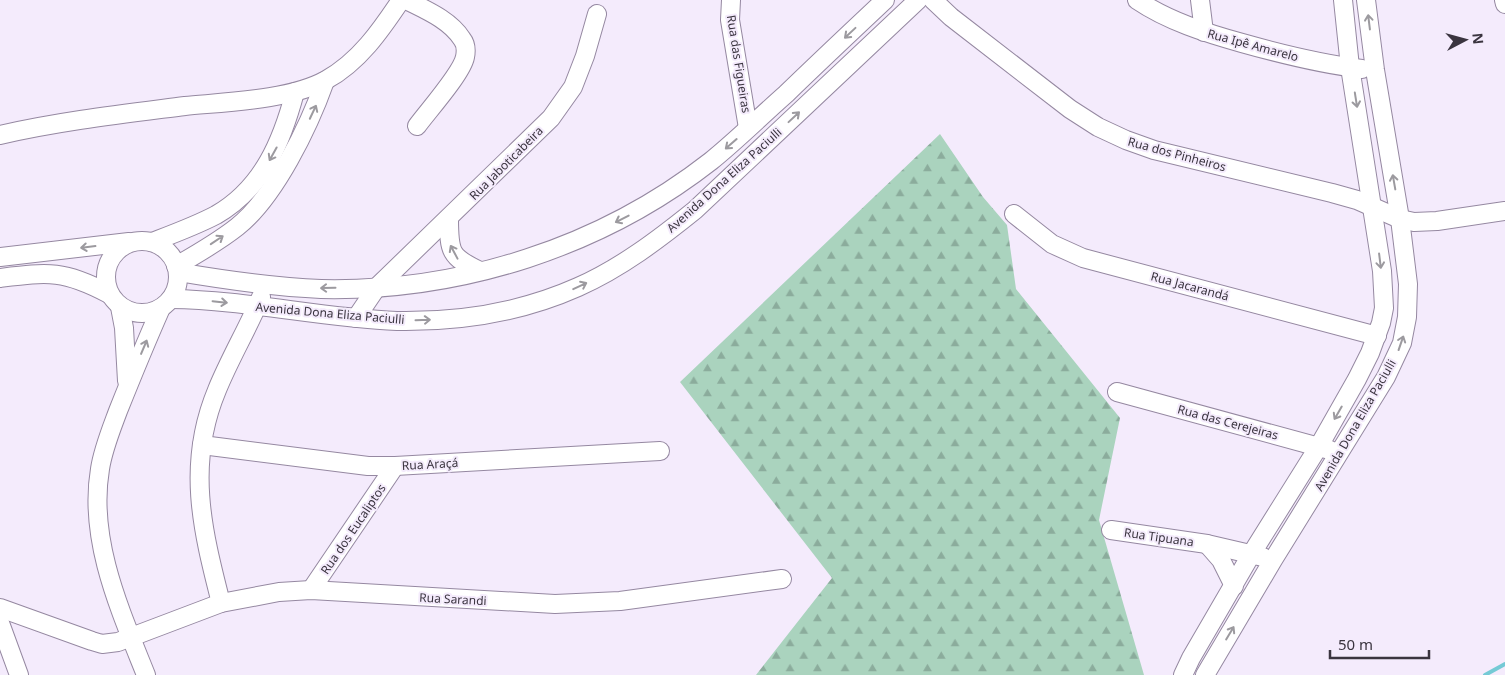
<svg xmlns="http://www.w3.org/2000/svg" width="1505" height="675" font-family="'Noto Sans',sans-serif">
  <defs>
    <pattern id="forest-firs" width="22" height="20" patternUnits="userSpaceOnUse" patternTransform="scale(1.25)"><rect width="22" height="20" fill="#aad3be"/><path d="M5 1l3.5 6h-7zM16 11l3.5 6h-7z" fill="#8bac9c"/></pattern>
  </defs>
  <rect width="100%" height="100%" fill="#f4ebfc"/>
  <path fill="url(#forest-firs)" d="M940 134 983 197 1007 225 1016 289 1120 418 1099 520 1144 675H756L832 578 680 382Z"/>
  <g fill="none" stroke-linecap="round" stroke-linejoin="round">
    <path stroke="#75cad5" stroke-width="4" d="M1485 675 1505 664"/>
    <g stroke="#9588a1" stroke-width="20">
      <g id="minor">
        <path d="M406 0C426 10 450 20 462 39 466 44 466 52 465 57 462 73 428 111 417 126"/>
        <path d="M731 0 730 20 748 128"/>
        <path d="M933 0 951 17 1070 109 1098 127 1126 140 1154 150 1332 193 1357 200 1400 219 1414 222 1437 221 1505 211"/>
        <path d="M1137 0C1168 21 1206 33 1242 43 1281 54 1322 64 1362 69"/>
        <path d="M1200 0 1204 32"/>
        <path d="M1504 0 1505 4"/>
        <path d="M0 135C61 121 123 114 185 106 226 102 290 100 326 80 359 62 381 30 401 0"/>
        <path d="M1014 214 1052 244 1083 258 1377 336"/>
        <path d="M449 219C449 252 450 257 480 271"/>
        <circle cx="142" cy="277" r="36"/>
        <path d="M152 242C173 234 195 226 216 215 263 188 282 141 295 92"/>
        <path d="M0 257 129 242"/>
        <path d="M176 266C197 254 218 242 237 227 275 197 309 126 325 81"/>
        <path d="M178 272C225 280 273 287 321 289 461 292 601 247 711 161 737 140 761 116 786 94 819 62 852 31 885 0"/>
        <path d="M0 278C49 272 64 270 109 294"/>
        <path d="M171 299C247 300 321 318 397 321 459 322 522 312 578 287 621 268 659 239 695 210L918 0"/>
        <path d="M120 307 124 328 127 381"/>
        <path d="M356 318 377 287 551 118 573 87 585 56 597 14"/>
        <path d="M1117 392 1330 450"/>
        <path d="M202 445 368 466H395L660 451"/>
        <path d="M1111 530 1207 544 1263 557"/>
        <path d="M1207 544 1221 560 1234 586"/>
        <path d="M311 590 395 466"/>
        <path d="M221 603C202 529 186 464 217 390 230 358 248 328 261 297"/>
        <path d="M0 608 92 641 102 644 118 642 221 603 279 592 311 590 555 604 620 601 782 579"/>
        <path d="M0 623 19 675"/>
        <path d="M146 675C120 610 88 540 100 469 103 449 111 430 118 411 132 376 146 342 161 308"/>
        <path d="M1183 675 1191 658 1252 553 1319 446 1357 379 1370 353 1381 323 1384 308 1382 271 1350 67 1343 0"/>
        <path d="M1205 675 1273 560 1386 377 1402 343 1407 317 1408 284 1400 219 1375 70 1366 0"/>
      </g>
    </g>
    <use href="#minor" stroke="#fff" stroke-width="18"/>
  </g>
  <defs><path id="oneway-shaft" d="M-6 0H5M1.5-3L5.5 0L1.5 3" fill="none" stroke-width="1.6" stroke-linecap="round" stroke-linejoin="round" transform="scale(1.25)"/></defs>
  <g stroke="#9c9a9f">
    <use href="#oneway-shaft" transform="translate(1369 22) rotate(-97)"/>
    <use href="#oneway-shaft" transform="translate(850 33) rotate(137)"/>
    <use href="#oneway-shaft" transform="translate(1356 100) rotate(81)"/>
    <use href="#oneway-shaft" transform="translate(313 112) rotate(-65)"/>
    <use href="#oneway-shaft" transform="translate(794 117) rotate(-43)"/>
    <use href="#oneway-shaft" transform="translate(731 144) rotate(139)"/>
    <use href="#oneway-shaft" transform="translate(273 154) rotate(119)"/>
    <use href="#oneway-shaft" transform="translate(1394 182) rotate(-100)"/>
    <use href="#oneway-shaft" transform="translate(622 219) rotate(153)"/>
    <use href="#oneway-shaft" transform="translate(217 240) rotate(-34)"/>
    <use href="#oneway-shaft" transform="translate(88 247) rotate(173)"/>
    <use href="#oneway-shaft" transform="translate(454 252) rotate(-118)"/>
    <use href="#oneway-shaft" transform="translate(1380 261) rotate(83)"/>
    <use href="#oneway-shaft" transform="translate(580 286) rotate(-25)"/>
    <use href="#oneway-shaft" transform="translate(328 288) rotate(179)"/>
    <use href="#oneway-shaft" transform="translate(220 302) rotate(6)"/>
    <use href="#oneway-shaft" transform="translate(423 320) rotate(-2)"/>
    <use href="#oneway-shaft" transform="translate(1401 343) rotate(-71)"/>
    <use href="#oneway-shaft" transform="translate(144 347) rotate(-67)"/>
    <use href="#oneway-shaft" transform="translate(1338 413) rotate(120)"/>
    <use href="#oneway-shaft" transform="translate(1230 633) rotate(-59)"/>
  </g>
  <g text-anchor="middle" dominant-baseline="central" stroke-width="4" stroke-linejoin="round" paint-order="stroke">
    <g font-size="12" fill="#3a343f" stroke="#f4ebfc">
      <text transform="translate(1253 45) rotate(15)">Rua Ipê Amarelo</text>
      <text transform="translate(739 64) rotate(81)">Rua das Figueiras</text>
      <text transform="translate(1177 154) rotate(15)">Rua dos Pinheiros</text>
      <text transform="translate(506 163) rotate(-45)">Rua Jaboticabeira</text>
      <text transform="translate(724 180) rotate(-42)">Avenida Dona Eliza Paciulli</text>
      <text transform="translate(1190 286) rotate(15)">Rua Jacarandá</text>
      <text transform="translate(330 313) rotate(5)">Avenida Dona Eliza Paciulli</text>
      <text transform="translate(1228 422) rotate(15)">Rua das Cerejeiras</text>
      <text transform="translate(1355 425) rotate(-60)">Avenida Dona Eliza Paciulli</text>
      <text transform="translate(430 464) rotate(-3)">Rua Araçá</text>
      <text transform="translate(353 529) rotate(-56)">Rua dos Eucaliptos</text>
      <text transform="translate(1159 537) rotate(8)">Rua Tipuana</text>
      <text transform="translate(453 599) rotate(3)">Rua Sarandi</text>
    </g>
  </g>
  <g transform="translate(1465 40) rotate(84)" stroke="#f4ebfc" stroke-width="4" paint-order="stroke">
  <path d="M0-4L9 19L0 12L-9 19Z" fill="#3a343f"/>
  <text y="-8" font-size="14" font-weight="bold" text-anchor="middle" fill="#3a343f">N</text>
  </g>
  <path d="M1330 650v8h99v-8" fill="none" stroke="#3a343f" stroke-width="2.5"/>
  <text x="1338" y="650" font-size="15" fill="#3a343f" stroke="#f4ebfc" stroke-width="4" paint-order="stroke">50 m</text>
</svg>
